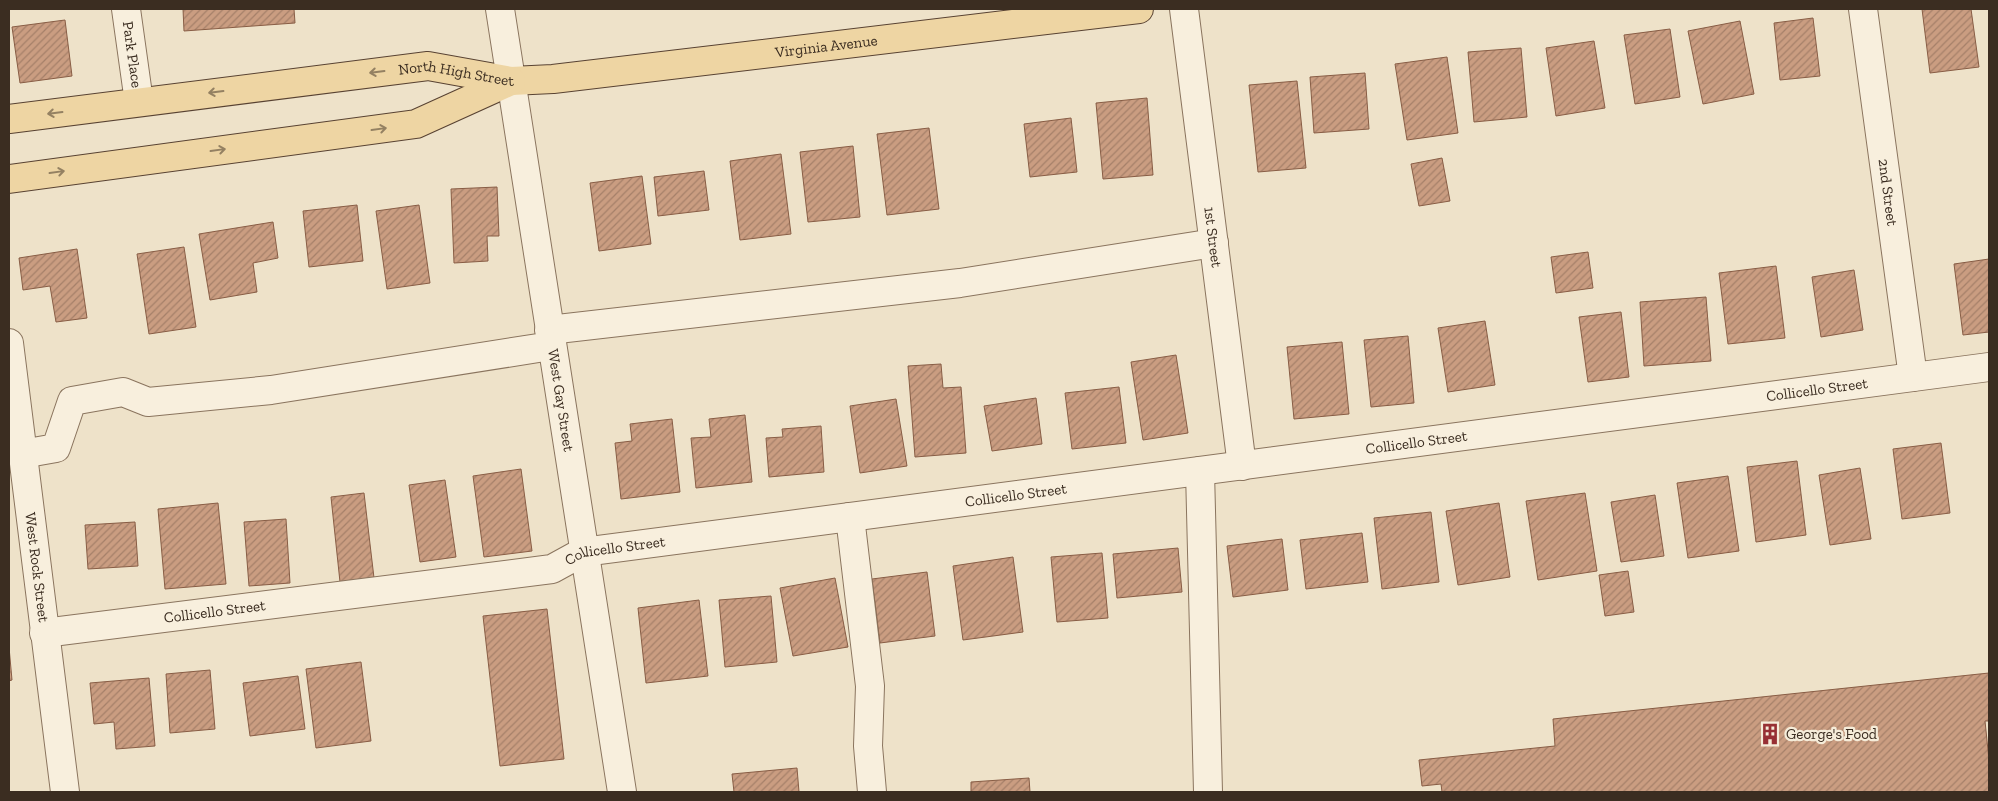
<svg xmlns="http://www.w3.org/2000/svg" width="1998" height="801" font-family="'Zilla Slab',serif">
  <defs>
    <pattern id="building-hatch" width="6" height="6" patternUnits="userSpaceOnUse" patternTransform="scale(1.25)"><rect width="6" height="6" fill="#ca9d81"/><path d="M-1 1l2-2M0 6l6-6M5 7l2-2" fill="none" stroke="#a58069"/></pattern>
  </defs>
  <rect width="100%" height="100%" fill="#eee2c9"/>
  <g fill="url(#building-hatch)" stroke="#885d45">
    <path d="M183 9H294L295 23 184 31Z"/>
    <path d="M1922 9H1971L1979 67 1930 73Z"/>
    <path d="M1813 18 1820 76 1780 80 1774 23Z"/>
    <path d="M65 20 72 76 20 83 12 27Z"/>
    <path d="M1740 21 1754 94 1703 104 1688 31Z"/>
    <path d="M1670 29 1680 97 1635 104 1624 35Z"/>
    <path d="M1594 41 1605 108 1556 116 1546 48Z"/>
    <path d="M1521 48 1527 117 1474 122 1468 52Z"/>
    <path d="M1447 57 1458 133 1407 140 1395 64Z"/>
    <path d="M1365 73 1369 129 1314 133 1310 77Z"/>
    <path d="M1297 81 1306 168 1258 172 1249 85Z"/>
    <path d="M1147 98 1153 175 1103 179 1096 103Z"/>
    <path d="M1071 118 1077 172 1030 177 1024 124Z"/>
    <path d="M929 128 939 209 887 215 877 134Z"/>
    <path d="M853 146 860 217 808 222 800 152Z"/>
    <path d="M781 154 791 234 740 240 730 161Z"/>
    <path d="M1442 158 1450 201 1419 206 1411 164Z"/>
    <path d="M704 171 709 210 658 216 654 177Z"/>
    <path d="M642 176 651 244 599 251 590 183Z"/>
    <path d="M497 187 499 236H487L488 261 454 263 451 189Z"/>
    <path d="M357 205 363 261 309 267 303 211Z"/>
    <path d="M419 205 430 283 387 289 376 211Z"/>
    <path d="M273 222 278 258 253 263 257 292 210 300 199 234Z"/>
    <path d="M184 247 196 327 149 334 137 254Z"/>
    <path d="M77 249 87 318 56 322 50 286 23 290 19 258Z"/>
    <path d="M1588 252 1593 288 1556 293 1551 257Z"/>
    <path d="M1989 259V332L1963 335 1954 264Z"/>
    <path d="M1776 266 1785 338 1728 344 1719 273Z"/>
    <path d="M1854 270 1863 330 1821 337 1812 277Z"/>
    <path d="M1706 297 1711 361 1644 366 1640 302Z"/>
    <path d="M1621 312 1629 377 1588 382 1579 317Z"/>
    <path d="M1485 321 1495 385 1448 392 1438 328Z"/>
    <path d="M1408 336 1414 403 1371 407 1364 340Z"/>
    <path d="M1342 342 1349 414 1294 419 1287 347Z"/>
    <path d="M1176 355 1188 433 1143 440 1131 362Z"/>
    <path d="M941 364 943 388 961 387 966 453 915 457 908 366Z"/>
    <path d="M1119 387 1126 443 1072 449 1065 393Z"/>
    <path d="M1036 398 1042 444 992 451 984 406Z"/>
    <path d="M896 399 907 466 860 473 850 406Z"/>
    <path d="M745 415 752 482 696 488 691 438 711 437 709 419Z"/>
    <path d="M672 419 680 492 621 499 615 443 632 441 630 424Z"/>
    <path d="M821 426 824 472 769 477 766 438 783 437 782 429Z"/>
    <path d="M1941 443 1950 513 1902 519 1893 449Z"/>
    <path d="M1797 461 1806 535 1756 542 1747 467Z"/>
    <path d="M1860 468 1871 539 1830 545 1819 475Z"/>
    <path d="M521 469 532 551 484 557 473 476Z"/>
    <path d="M1728 476 1739 551 1688 558 1677 483Z"/>
    <path d="M445 480 456 557 420 562 409 485Z"/>
    <path d="M364 493 374 578 340 582 331 497Z"/>
    <path d="M1585 493 1597 571 1538 580 1526 501Z"/>
    <path d="M1655 495 1664 556 1621 562 1611 502Z"/>
    <path d="M218 503 226 584 165 589 158 509Z"/>
    <path d="M1499 503 1510 577 1458 585 1446 511Z"/>
    <path d="M1431 512 1439 582 1382 589 1374 518Z"/>
    <path d="M286 519 290 583 249 586 244 522Z"/>
    <path d="M135 522 138 566 88 569 85 525Z"/>
    <path d="M1362 533 1368 582 1306 589 1300 540Z"/>
    <path d="M1282 539 1288 590 1233 597 1227 546Z"/>
    <path d="M1178 548 1182 592 1117 598 1113 554Z"/>
    <path d="M1102 553 1108 618 1057 622 1051 557Z"/>
    <path d="M1013 557 1023 632 963 640 953 566Z"/>
    <path d="M1628 571 1634 612 1605 616 1599 575Z"/>
    <path d="M927 572 935 636 880 643 872 579Z"/>
    <path d="M835 578 848 647 793 656 780 588Z"/>
    <path d="M771 596 777 662 725 667 719 600Z"/>
    <path d="M699 600 708 676 646 683 638 608Z"/>
    <path d="M547 609 564 759 500 766 483 616Z"/>
    <path d="M9 647 12 680 9 681Z"/>
    <path d="M361 662 371 741 316 748 306 669Z"/>
    <path d="M210 670 215 729 170 733 166 674Z"/>
    <path d="M1989 673V721H1985L1989 760V792H1442L1441 784 1422 786 1419 760 1555 746 1553 719Z"/>
    <path d="M298 676 305 729 250 736 243 683Z"/>
    <path d="M149 678 155 746 116 749 114 722 94 724 90 683Z"/>
    <path d="M797 768 799 792H734L732 774Z"/>
    <path d="M1029 778 1030 792H971V782Z"/>
  </g>
  <g fill="none" stroke-linecap="round" stroke-linejoin="round">
    <g stroke="#8a745e" stroke-width="30">
      <g id="minor">
        <path id="s1" d="M126 9 139 102"/>
        <path id="s2" d="M500 9 622 792"/>
        <path id="s3" d="M1184 9 1242 466"/>
        <path id="s4" d="M1863 9 1913 377"/>
        <path d="M549 330 960 283 1214 243"/>
        <path id="s5" d="M9 343 65 792"/>
        <path d="M22 454 56 448 72 401 123 392 148 402 271 390 551 346"/>
        <path d="M1200 471 1208 792"/>
        <path d="M850 517 870 686 868 746 872 792"/>
        <path id="s6" d="M44 633 552 569 583 552 614 548 1989 367"/>
      </g>
    </g>
    <g stroke="#584232" stroke-width="30">
      <g id="major">
        <path id="s7" d="M9 119 428 66 511 81 553 79 1139 9"/>
        <path d="M9 179 416 124 511 81"/>
      </g>
    </g>
    <use href="#minor" stroke="#f8efdd" stroke-width="28"/>
    <use href="#major" stroke="#eed5a3" stroke-width="28"/>
  </g>
  <defs><path id="oneway-shaft" d="M-6 0H5M1.5-3L5.5 0L1.5 3" fill="none" stroke-width="1.6" stroke-linecap="round" stroke-linejoin="round" transform="scale(1.25)"/></defs>
  <g stroke="#948162">
    <use href="#oneway-shaft" transform="translate(377 72) rotate(173)"/>
    <use href="#oneway-shaft" transform="translate(216 92) rotate(173)"/>
    <use href="#oneway-shaft" transform="translate(55 113) rotate(173)"/>
    <use href="#oneway-shaft" transform="translate(379 129) rotate(-8)"/>
    <use href="#oneway-shaft" transform="translate(218 150) rotate(-8)"/>
    <use href="#oneway-shaft" transform="translate(57 172) rotate(-8)"/>
  </g>
  <defs>
    <g id="building-bare" transform="scale(1.725)"><path d="M-4-6H4V6H1V3H-1V6H-4ZM-2.5-4.3h1.7v1.8h-1.7ZM.8-4.3h1.7v1.8H.8ZM-2.5-1h1.7V.8h-1.7ZM.8-1h1.7V.8H.8Z" fill="#973034" stroke="#f5ecd9" stroke-width="2.5" paint-order="stroke"/></g>
  </defs>
  <g fill-rule="evenodd">
    <use href="#building-bare" x="1770" y="734"/>
  </g>
  <g text-anchor="middle" dominant-baseline="central" stroke-width="4.5" stroke-linejoin="round" paint-order="stroke">
    <g font-size="15" fill="#3b2d21" stroke="#f5ecd9">
      <text stroke="none"><textPath href="#s7" startOffset="824">Virginia Avenue</textPath></text>
      <text stroke="none"><textPath href="#s1" startOffset="46">Park Place</textPath></text>
      <text stroke="none"><textPath href="#s7" startOffset="451">North High Street</textPath></text>
      <text stroke="none"><textPath href="#s4" startOffset="185">2nd Street</textPath></text>
      <text stroke="none"><textPath href="#s3" startOffset="230">1st Street</textPath></text>
      <text stroke="none"><textPath href="#s6" startOffset="1792">Collicello Street</textPath></text>
      <text stroke="none"><textPath href="#s2" startOffset="396">West Gay Street</textPath></text>
      <text stroke="none"><textPath href="#s6" startOffset="1388">Collicello Street</textPath></text>
      <text stroke="none"><textPath href="#s6" startOffset="984">Collicello Street</textPath></text>
      <text stroke="none"><textPath href="#s6" startOffset="579">Collicello Street</textPath></text>
      <text stroke="none"><textPath href="#s5" startOffset="226">West Rock Street</textPath></text>
      <text stroke="none"><textPath href="#s6" startOffset="172">Collicello Street</textPath></text>
    </g>
    <g font-size="15" fill="#3b2d21" stroke="#f5ecd9" text-anchor="start">
      <text x="1786" y="734">George's Food</text>
    </g>
  </g>
  <rect width="1998" height="801" fill="none" stroke="#3b2d21" stroke-width="20"/>
</svg>
